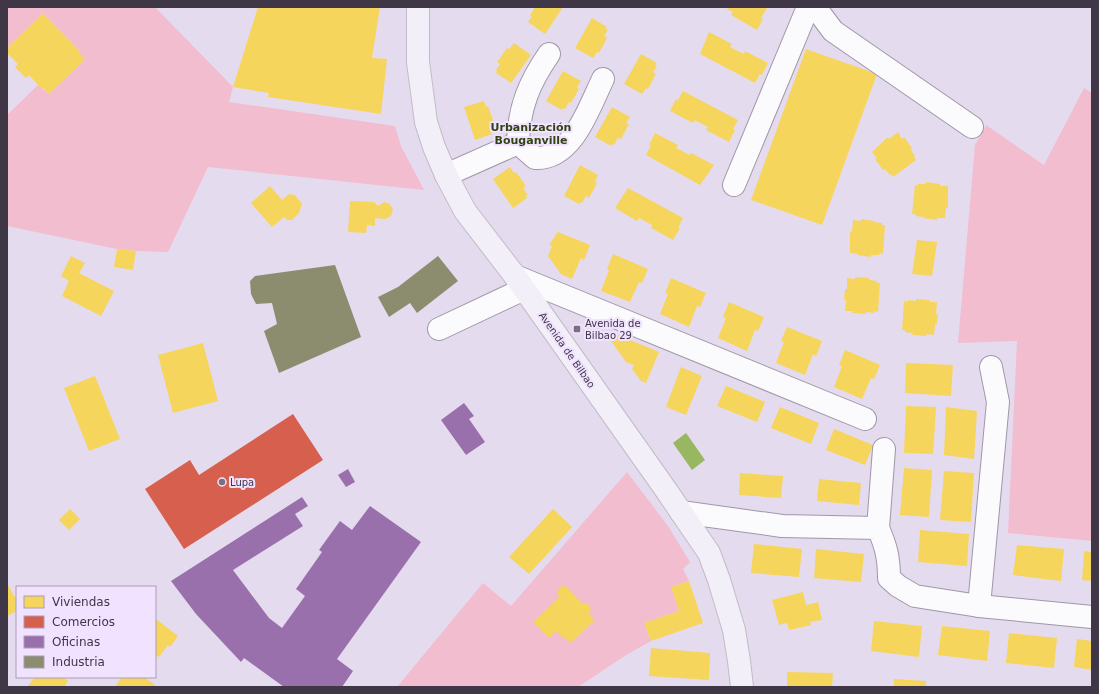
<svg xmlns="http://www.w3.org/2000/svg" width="1099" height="694" font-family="'DejaVu Sans',sans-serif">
  <rect width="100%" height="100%" fill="#e5dbef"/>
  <g fill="#f2bdce">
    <path d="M7 7H155L233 87 229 102 395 126 401 146 424 190 208 167 168 252 136 251 117 249 7 226V115L38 85 49 94 85 59 79 53 80 52 43 13 7 48Z"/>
    <path d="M1084 88 1092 93V541L1008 533 1017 341 958 343 975 145 986 125 1044 165Z"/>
    <path d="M627 472 668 526 690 562 683 569 689 581 671 587 679 611 644 623 651 641 626 655 578 687H397L483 583 511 606Z"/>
  </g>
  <path fill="#97b861" d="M686 433 705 460 692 470 673 443Z"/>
  <g fill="#f6d55c">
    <path d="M258 7H380L372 58 387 59 381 114 268 97 269 93 233 87Z"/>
    <path d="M535 7H563L545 34 528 22 532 16 530 15Z"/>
    <path d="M728 7H765L767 8 761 18 763 19 757 30 731 15 733 12 727 9Z"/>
    <path d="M43 13 80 52 79 53 85 59 49 94 43 88 42 89 29 75 26 78 15 67 18 64 7 53V48Z"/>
    <path d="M592 18 607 27 606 29 608 30 604 36 607 38 599 53 597 52 593 58 575 48Z"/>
    <path d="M709 32 732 44 730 47 744 54 745 51 768 63 762 75 760 74 755 83 700 54Z"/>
    <path d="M514 43 531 55 511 83 496 73 497 71 496 70 500 64 497 62 507 48 509 49Z"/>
    <path d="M806 49 877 74 822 225 751 200Z"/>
    <path d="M641 54 657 63 655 65 657 66 653 72 656 74 648 89 646 88 642 94 624 84Z"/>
    <path d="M563 71 581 81 577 87 579 89 571 103 569 102 565 109 563 108 562 110 546 101Z"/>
    <path d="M683 91 738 120 733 129 735 130 729 142 706 130 708 127 694 120 693 123 670 111 676 99 678 100Z"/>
    <path d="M484 101 486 107 488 106 494 123 491 124 493 131 491 132 492 134 475 140 464 107Z"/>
    <path d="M612 107 630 117 626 123 629 124 621 139 618 138 614 145 612 144 611 146 595 137Z"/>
    <path d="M898 132 902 139 904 137 912 148 911 150 915 156 914 157 916 160 893 177 891 174 890 175 885 169 883 170 875 159 877 158 872 152 888 137 889 139Z"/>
    <path d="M655 133 678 145 676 148 690 155 691 153 714 165 700 185 646 155 651 145H649Z"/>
    <path d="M580 165 598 175 595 181 597 183 589 198 586 196 582 203 581 202 579 204 564 196Z"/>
    <path d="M510 167 514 173 516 172 526 186 523 188 528 195H526L527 198 513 208 493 179Z"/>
    <path d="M926 182 940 184V186H948V208H946L945 218H937V220L923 218V217L915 216 916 214H912L915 185 918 186V184H926Z"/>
    <path d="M270 186 282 200 289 194 295 195 302 204 299 213 292 220H287L284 217 272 227 251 203Z"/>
    <path d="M628 188 683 218 678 228H680L673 240 651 228 652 225 639 218 637 221 615 208Z"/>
    <path d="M350 201 374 202 378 206 384 202 390 204 393 210 391 216 385 219 375 218V226L367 225 366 233 348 232Z"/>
    <path d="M861 219 874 221V222L882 223V225H885L883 254 880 253 879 255H871V257L857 255 858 254 850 253V231L852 232 853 220 861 221Z"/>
    <path d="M558 232 590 245 584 260 581 258 572 279 561 274 548 256 552 246 549 245Z"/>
    <path d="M917 240 937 242 932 276 912 274Z"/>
    <path d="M117 249 136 251 133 270 114 267Z"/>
    <path d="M613 254 648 269 642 283 639 282 630 302 601 291 609 270 607 269Z"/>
    <path d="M71 256 85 263 79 273 114 291 101 316 62 296 69 281 61 276Z"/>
    <path d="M855 277 869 278V280L877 281V283H880L878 312 874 311V313L866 312V314L852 313 853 311H845L846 300 844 299 845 289H847V278L855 279Z"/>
    <path d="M671 278 706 293 700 307 697 306 689 327 660 314 668 294 665 293Z"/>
    <path d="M916 299 930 300 929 302H937L936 314H938L937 324H935L934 335 927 334 926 336 912 335 913 333 905 332V330H902L904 301 908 302V300L916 301Z"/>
    <path d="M729 302 764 317 758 331 755 330 747 351 718 338 726 318 723 317Z"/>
    <path d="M787 327 822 341 816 356 813 354 805 375 776 363 784 342 781 341Z"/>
    <path d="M611 332 659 352 646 383 641 381 632 369 634 365 626 362 609 338Z"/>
    <path d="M203 343 218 401 173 413 158 355Z"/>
    <path d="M845 350 880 365 874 379 871 378 862 399 834 387 842 366 839 365Z"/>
    <path d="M906 363 953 365 951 396 905 393Z"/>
    <path d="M681 367 702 376 686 415 666 407Z"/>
    <path d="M95 376 120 439 89 451 64 388Z"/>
    <path d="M726 386 765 402 757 422 717 406Z"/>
    <path d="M906 406 936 407 933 454 904 453Z"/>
    <path d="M780 407 819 423 811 444 771 428Z"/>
    <path d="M946 407 977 411 974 459 944 455Z"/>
    <path d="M834 429 873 445 865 465 826 450Z"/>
    <path d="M904 468 932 470 929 517 900 515Z"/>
    <path d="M944 471 974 473 971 522 940 520Z"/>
    <path d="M740 473 783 476 781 498 739 495Z"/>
    <path d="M819 479 861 483 859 505 817 501Z"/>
    <path d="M70 509 80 519 69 530 59 520Z"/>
    <path d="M553 509 572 527 529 574 509 557Z"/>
    <path d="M920 530 969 534 967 566 918 562Z"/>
    <path d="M754 544 802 549 799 577 751 573Z"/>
    <path d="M1017 545 1064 549 1061 581 1013 575Z"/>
    <path d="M816 549 864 554 861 582 814 578Z"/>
    <path d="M1084 551 1092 552V581L1082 580Z"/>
    <path d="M689 581 703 623 651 641 644 623 679 611 671 587Z"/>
    <path d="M7 583 14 596 17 597V611L7 616Z"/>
    <path d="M564 586 567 587 583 604H588L589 606 591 609 589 614 595 620 571 643 566 638 565 639 556 631 549 638 533 622 559 597 557 591 560 587Z"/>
    <path d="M803 592 806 605 818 602 822 620 810 622 811 625 789 630 787 623 779 625 772 600Z"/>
    <path d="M155 618 178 636 170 647 168 645 159 657 155 655Z"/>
    <path d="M874 621 922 626 919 657 871 651Z"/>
    <path d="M942 626 990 631 987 661 938 655Z"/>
    <path d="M1009 633 1057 638 1054 668 1006 663Z"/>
    <path d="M1077 639 1092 641V670L1074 667Z"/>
    <path d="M651 648 710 653 709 680 649 676Z"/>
    <path d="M787 672 833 673 832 687H787Z"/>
    <path d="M35 677H63L68 681 64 687H27Z"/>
    <path d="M122 677H144L155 685 154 687H115Z"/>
    <path d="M894 679 926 681V687H894Z"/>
  </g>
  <path fill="#d6604d" d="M293 414 323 460 184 549 145 489 190 460 199 475Z"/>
  <g fill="#9970ab">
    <path d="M464 403 474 416 469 419 485 442 466 455 441 420Z"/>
    <path d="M348 469 355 482 346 487 338 475Z"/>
    <path d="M302 497 308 506 295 514 303 526 233 570 269 618 282 628 305 596 296 589 322 552 319 550 340 521 352 530 370 506 421 542 337 659 353 671 342 687H284L244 658 241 662 196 614 171 581Z"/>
  </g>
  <g fill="#8c8c6e">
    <path d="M438 256 458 281 417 313 410 303 389 317 378 297 398 287Z"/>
    <path d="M335 265 361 337 279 373 264 331 277 324 272 303 256 304 251 294 250 281 255 276Z"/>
  </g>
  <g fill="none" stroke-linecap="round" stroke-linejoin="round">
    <g stroke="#9f97a6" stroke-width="24">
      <g id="minor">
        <path d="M815 7 833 31 972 127"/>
        <path d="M549 54C529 83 519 107 518 143L535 158C573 160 589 107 603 79"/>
        <path d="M446 175 518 143"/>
        <path d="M734 185 808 7"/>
        <path d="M515 276 865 419"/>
        <path d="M439 329 524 289"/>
        <path d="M681 512 782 526 878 528C886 546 889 558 889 578L898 586 915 596 979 606 1092 617"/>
        <path d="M878 528 884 449"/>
        <path d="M979 606 998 402 991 367"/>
      </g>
    </g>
    <g stroke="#c1bbc6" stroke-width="24">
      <path id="major" d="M418 7V62L426 122 434 147 446 175 465 211 515 276 666 490 709 553 719 580 734 630 739 661 742 687"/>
    </g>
    <use href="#minor" stroke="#fbfafd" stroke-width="22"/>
    <use href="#major" stroke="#f3eff8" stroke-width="22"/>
  </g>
  <g fill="#797081" stroke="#f1e2ff" stroke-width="1.5">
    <rect x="573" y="325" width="8" height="8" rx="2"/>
    <circle cx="222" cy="482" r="4"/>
  </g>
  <g text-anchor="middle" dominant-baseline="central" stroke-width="4" stroke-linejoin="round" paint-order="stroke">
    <g font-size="10" fill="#3f3746" stroke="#f1e2ff" text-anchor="start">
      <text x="585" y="323">Avenida de<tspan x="585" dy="12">Bilbao 29</tspan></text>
      <text x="230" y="482">Lupa</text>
    </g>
    <g font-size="10" fill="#3f3746" stroke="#f1e2ff">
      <text transform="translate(567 350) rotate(55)">Avenida de Bilbao</text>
    </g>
    <g font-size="11" font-weight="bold" fill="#2f4411" stroke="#f1e2ff">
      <text x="531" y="127">Urbanización<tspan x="531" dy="13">Bouganville</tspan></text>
    </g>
  </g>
  <rect width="1099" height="694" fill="none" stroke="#3f3746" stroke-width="16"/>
  <rect x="16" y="586" width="140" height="92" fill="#f1e2ff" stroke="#aa9eb5"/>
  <rect x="24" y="596" width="20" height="12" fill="#f6d55c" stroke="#aa9eb5"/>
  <text x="52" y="606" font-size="12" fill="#3f3746">Viviendas</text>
  <rect x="24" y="616" width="20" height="12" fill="#d6604d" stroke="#aa9eb5"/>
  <text x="52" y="626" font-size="12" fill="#3f3746">Comercios</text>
  <rect x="24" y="636" width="20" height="12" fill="#9970ab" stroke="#aa9eb5"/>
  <text x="52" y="646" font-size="12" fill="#3f3746">Oficinas</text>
  <rect x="24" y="656" width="20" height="12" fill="#8c8c6e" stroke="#aa9eb5"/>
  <text x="52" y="666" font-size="12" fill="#3f3746">Industria</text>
</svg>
